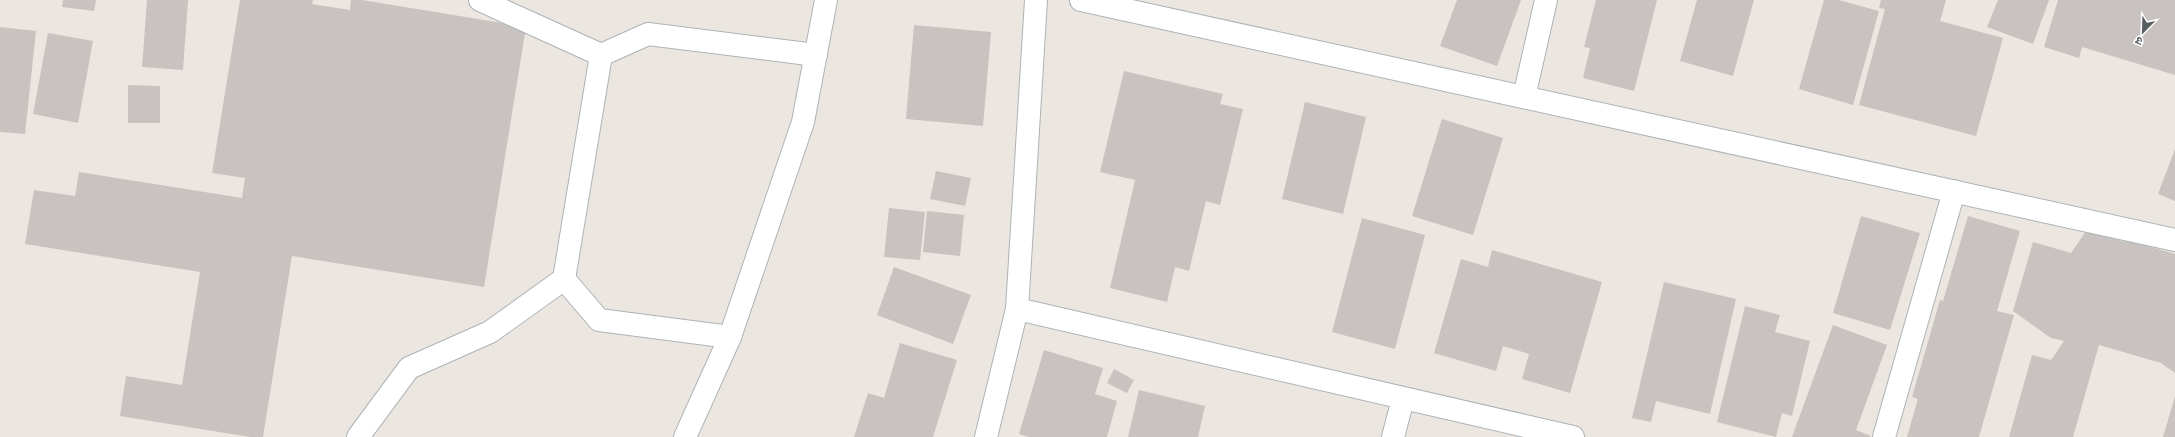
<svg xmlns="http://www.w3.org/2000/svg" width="2175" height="437" font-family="'Nunito Sans','Noto Sans Devanagari',sans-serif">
  <rect width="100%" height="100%" fill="#ece6e0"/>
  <g fill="#c8c3c0">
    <path d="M63 0H96L94 11 62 7Z"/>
    <path d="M147 0H188L183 70 142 67Z"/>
    <path d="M240 0H313L312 4 350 10 351 0H362L526 27 484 287 292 256 263 437H250L120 416 126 376 182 385 200 272 25 244 34 190 75 196 79 172 242 198 245 178 212 173Z"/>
    <path d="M1457 0H1521L1497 66 1440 46Z"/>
    <path d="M1596 0H1657L1634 91 1583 78 1590 48 1584 47Z"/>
    <path d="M1697 0H1754L1733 76 1680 61Z"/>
    <path d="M1824 0H1839L1879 11 1853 105 1799 89Z"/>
    <path d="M1881 0H1946L1940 21 2003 38 1976 136 1859 105 1885 9 1879 8Z"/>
    <path d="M1998 0H2049L2033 44 1987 27Z"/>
    <path d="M2058 0H2175V75L2082 47 2079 58 2044 47Z"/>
    <path d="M914 25 991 32 983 126 906 119Z"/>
    <path d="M0 27 36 31 25 134 0 132Z"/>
    <path d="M48 33 93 41 78 123 33 114Z"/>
    <path d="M1124 71 1223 94 1220 104 1243 109 1220 205 1206 201 1189 271 1175 267 1167 302 1110 288 1135 180 1100 172Z"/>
    <path d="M128 85 160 86V123H128Z"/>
    <path d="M1305 102 1366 117 1343 214 1282 199Z"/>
    <path d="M1442 119 1503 138 1473 235 1412 216Z"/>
    <path d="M2175 149V201L2158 194Z"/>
    <path d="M936 171 971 178 965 206 930 199Z"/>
    <path d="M889 208 925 212 920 260 884 257Z"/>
    <path d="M927 211 964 215 960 256 923 252Z"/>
    <path d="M1861 216 1920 233 1890 330 1833 313Z"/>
    <path d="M1968 216 2020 231 1997 311 2014 315 1979 437H1907L1918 399 1912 397 1940 300 1943 301Z"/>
    <path d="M1362 218 1425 235 1395 349 1332 332Z"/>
    <path d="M2086 231 2125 242 2119 238 2175 254V373L2161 363 2099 345 2073 437H2009L2032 355 2051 360 2064 341 2051 338 2013 311 2033 242 2071 253Z"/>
    <path d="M1492 250 1602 282 1570 393 1522 379 1529 354 1503 346 1496 371 1434 353 1461 259 1488 267Z"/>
    <path d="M894 267 971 295 953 344 877 315Z"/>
    <path d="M1664 282 1736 299 1710 414 1656 401 1651 422 1632 418Z"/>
    <path d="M1745 306 1780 315 1775 332 1810 341 1792 416 1782 413 1776 437 1717 422Z"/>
    <path d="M1833 325 1887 345 1856 430 1871 436 1870 437H1792Z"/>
    <path d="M900 343 957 360 933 437H854L868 393 884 398Z"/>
    <path d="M1044 350 1103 368 1095 394 1117 401 1107 437H1029L1019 434Z"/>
    <path d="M1114 369 1134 380 1127 393 1107 383Z"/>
    <path d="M1139 390 1205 406 1198 437H1128Z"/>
    <path d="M2175 396V437H2163Z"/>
  </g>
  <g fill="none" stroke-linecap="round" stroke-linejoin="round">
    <g stroke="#aeb3b6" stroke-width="24">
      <g id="street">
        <path d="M1036 0 1017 309 1573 437"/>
        <path d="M1081 0 2175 240"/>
        <path d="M601 55 648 34 816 55"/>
        <path d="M1524 97 1546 0"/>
        <path d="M564 279 599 320 730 337"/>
        <path d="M358 437 409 368 490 332 564 279 601 55 480 0"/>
        <path d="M685 437 730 337 803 122 826 0"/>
        <path d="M986 437 1017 309"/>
        <path d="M1393 437 1403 399"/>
        <path d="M1884 437 1954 191"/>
      </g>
    </g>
    <use href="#street" stroke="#fff" stroke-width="22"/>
  </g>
  <g transform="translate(2143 32) rotate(203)" stroke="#ffffff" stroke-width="3" paint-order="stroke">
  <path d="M0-3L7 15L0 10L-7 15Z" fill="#595f61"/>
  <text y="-6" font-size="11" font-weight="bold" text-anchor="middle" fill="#595f61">उ</text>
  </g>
</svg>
